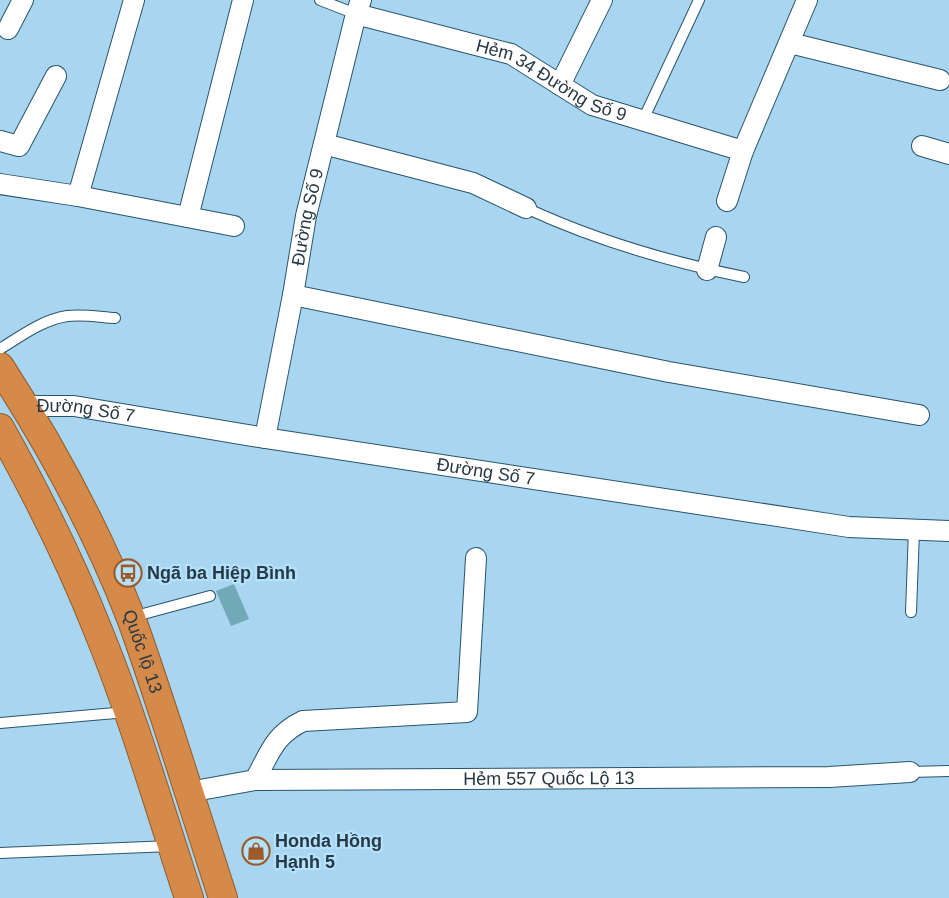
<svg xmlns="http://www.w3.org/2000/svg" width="949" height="898" font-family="Arial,sans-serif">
  <rect width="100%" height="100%" fill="#a8d5f0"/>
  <path fill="#72a9b7" d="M234 584 249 619 231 626 216 591Z"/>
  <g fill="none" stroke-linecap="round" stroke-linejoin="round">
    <g stroke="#2a546b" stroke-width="12">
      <g id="service">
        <path d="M320 0 356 14"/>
        <path d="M643 120 699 0"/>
        <path d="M526 208C595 240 670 262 744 277"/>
        <path d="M0 349C21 336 42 320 67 316 82 314 100 317 115 318"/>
        <path d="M911 612 914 530"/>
        <path d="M132 617 210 596"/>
        <path d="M0 723 127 712"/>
        <path d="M910 772 949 771"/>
        <path d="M0 853 171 846"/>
      </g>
    </g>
    <g stroke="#2a546b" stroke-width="22">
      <g id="minor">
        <path id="s1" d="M356 14 511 54 592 105 743 151"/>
        <path d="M8 29 23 0"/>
        <path d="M790 43 940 80"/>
        <path d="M560 85 602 0"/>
        <path d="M0 141 19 146 56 76"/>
        <path d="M324 144 473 183 526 208"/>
        <path d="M922 146 949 154"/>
        <path d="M0 184 78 196 234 226"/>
        <path d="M78 196 134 0"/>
        <path d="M727 201 743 151 807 0"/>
        <path d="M188 217 243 0"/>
        <path d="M707 270 716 237"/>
        <path d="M293 295 669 372 919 415"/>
        <path id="s2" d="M25 406H74L265 438 849 527 949 531"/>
        <path id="s3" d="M265 438 293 295 306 216 356 14 361 0"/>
        <path d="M255 780C270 753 274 735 303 721L467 712 476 558"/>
        <path id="s4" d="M189 792 255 780 829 777 910 772"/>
      </g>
    </g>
    <g stroke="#925b2b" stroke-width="30">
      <g id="trunk">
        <path id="s5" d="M0 367C51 446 97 530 131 618 145 656 157 694 170 733 188 788 205 843 223 898"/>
        <path d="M0 428C37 494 71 562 99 633 134 719 160 810 189 898"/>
      </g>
    </g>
    <use href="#service" stroke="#fff" stroke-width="10"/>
    <use href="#minor" stroke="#fff" stroke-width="20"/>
    <use href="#trunk" stroke="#d68a4a" stroke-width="28"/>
  </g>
  <defs>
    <g id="bus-ring" transform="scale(1.4375)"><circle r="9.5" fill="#b4e2fe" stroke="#9d5b29" stroke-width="1.5"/><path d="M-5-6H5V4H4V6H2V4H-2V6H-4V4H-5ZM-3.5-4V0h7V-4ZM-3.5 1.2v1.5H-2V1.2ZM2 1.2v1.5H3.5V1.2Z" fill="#9d5b29"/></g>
    <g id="shop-ring" transform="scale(1.4375)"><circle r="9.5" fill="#b4e2fe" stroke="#9d5b29" stroke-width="1.5"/><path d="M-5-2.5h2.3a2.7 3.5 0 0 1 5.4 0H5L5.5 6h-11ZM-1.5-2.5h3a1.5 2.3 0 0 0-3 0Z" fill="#9d5b29"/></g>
  </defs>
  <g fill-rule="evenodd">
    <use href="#bus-ring" x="128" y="573"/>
    <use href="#shop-ring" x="256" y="851"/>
  </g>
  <g text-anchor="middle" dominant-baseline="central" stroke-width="4.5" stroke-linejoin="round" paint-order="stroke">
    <g font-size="18" fill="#273944" stroke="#b4e2fe">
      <text stroke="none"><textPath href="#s1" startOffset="208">Hẻm 34 Đường Số 9</textPath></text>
      <text stroke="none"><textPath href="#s3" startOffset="225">Đường Số 9</textPath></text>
      <text stroke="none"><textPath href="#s2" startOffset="61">Đường Số 7</textPath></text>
      <text stroke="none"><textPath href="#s2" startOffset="466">Đường Số 7</textPath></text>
      <text stroke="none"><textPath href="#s5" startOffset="319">Quốc lộ 13</textPath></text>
      <text stroke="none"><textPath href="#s4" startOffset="361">Hẻm 557 Quốc Lộ 13</textPath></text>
    </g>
    <g font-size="18" font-weight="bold" fill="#273944" stroke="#b4e2fe" text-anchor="start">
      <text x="147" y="573">Ngã ba Hiệp Bình</text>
      <text x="275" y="841">Honda Hồng<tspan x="275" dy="21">Hạnh 5</tspan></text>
    </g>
  </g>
</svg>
